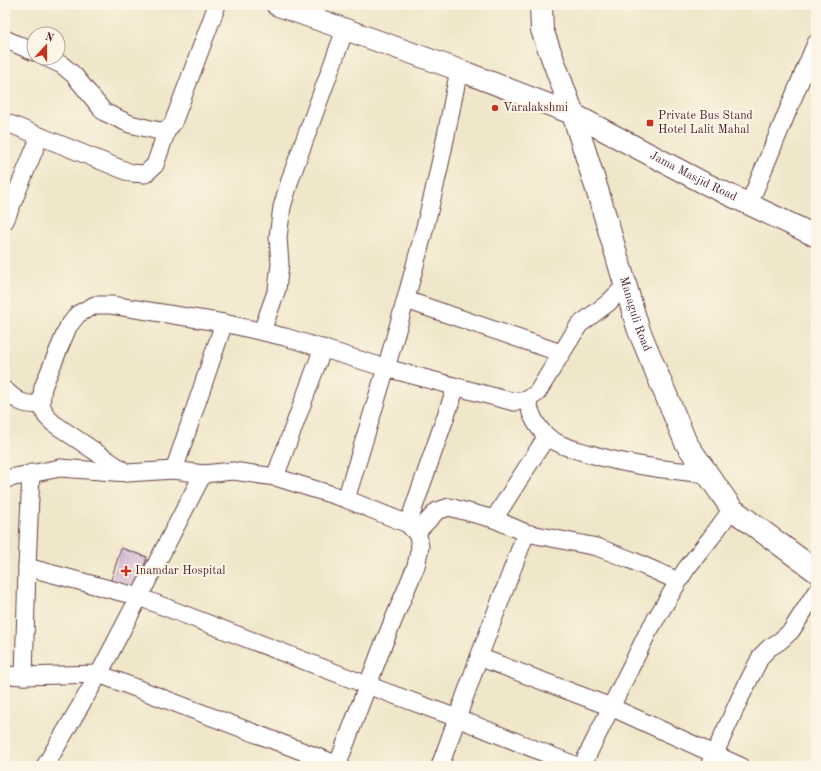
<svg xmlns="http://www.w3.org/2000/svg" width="821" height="771" font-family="'Old Standard TT',serif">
  <defs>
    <pattern id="building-cross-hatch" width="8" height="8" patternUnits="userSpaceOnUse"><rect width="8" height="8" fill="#cdaed7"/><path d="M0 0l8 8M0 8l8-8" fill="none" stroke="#a88daf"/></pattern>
  </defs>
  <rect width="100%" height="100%" fill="#fcf5e5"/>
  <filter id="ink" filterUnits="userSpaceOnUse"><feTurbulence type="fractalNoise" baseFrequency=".025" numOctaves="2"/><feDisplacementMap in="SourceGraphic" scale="8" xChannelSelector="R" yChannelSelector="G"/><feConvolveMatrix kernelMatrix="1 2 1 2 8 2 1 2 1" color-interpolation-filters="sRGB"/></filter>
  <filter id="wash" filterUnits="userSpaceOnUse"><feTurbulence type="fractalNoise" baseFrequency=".012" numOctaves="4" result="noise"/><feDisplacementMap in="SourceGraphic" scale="16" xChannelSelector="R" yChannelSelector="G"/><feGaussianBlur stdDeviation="0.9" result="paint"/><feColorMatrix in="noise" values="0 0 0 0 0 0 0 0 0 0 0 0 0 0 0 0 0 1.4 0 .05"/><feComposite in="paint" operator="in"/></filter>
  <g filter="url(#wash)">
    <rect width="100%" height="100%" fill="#f0e6c9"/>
    <g id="blocks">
      <path fill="url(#building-cross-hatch)" d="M121 548 147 557 136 592 110 583Z"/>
    </g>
  </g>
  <g filter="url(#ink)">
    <use href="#blocks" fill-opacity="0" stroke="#633d43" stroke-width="1"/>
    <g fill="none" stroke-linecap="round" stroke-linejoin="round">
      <g stroke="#633d43" stroke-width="19">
        <g id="minor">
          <path d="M5 39 34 52"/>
          <path d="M47 58 62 65 74 75 104 112 130 124 159 131 167 130 173 123 217 5"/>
          <path d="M5 122 131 173 145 174 155 165 167 130"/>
          <path d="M749 204 816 43"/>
          <path d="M5 221 40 136"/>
          <path d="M406 300 561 353"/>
          <path d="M262 331 277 289 280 264 278 237 282 207 291 177 345 30"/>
          <path d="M5 390C17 401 24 406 41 404"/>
          <path d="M527 400C531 415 536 427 548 437 560 446 573 449 587 453 626 465 667 470 707 474"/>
          <path d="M174 470 224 323"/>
          <path d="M127 473 53 423 46 416 41 404 43 387 68 327 78 314 95 305H111L224 323 285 337 386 368 514 402 527 400 537 393 579 325 608 303 626 285"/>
          <path d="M275 477 323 348"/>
          <path d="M5 479 60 468 127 473 174 470 203 474"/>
          <path d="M346 499C378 396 410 292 435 186 444 148 451 109 459 70"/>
          <path d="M494 519 547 436"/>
          <path d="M408 524 456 387"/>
          <path d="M416 533 437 511 449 507 494 519 526 533 479 657 440 766"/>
          <path d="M526 533 597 547 631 560 678 581"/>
          <path d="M27 567 139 597 367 685 457 718 577 766"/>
          <path d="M479 657 611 707 740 766"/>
          <path d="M5 675 24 676 99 674 341 766"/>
          <path d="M24 676 27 567 31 473"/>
          <path d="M45 766 99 674 203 474 233 471 275 477 346 499 408 524 418 535 420 547 416 566 383 645 337 766"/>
          <path d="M582 766 648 632 686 569 710 539 732 509"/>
          <path d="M709 766 741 696 761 656 769 648 780 641 791 631 816 592"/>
        </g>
      </g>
      <g stroke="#633d43" stroke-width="23">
        <g id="tertiary">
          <path id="s1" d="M277 5 459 70 573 114 702 182 816 236"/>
        </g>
      </g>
      <g stroke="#633d43" stroke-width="24">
        <g id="primary">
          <path id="s2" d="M541 5 542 30 573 114 600 199 638 328 686 443 732 509 816 571"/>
        </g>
      </g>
      <use href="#minor" stroke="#fff" stroke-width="17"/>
      <use href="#tertiary" stroke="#fff" stroke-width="21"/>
      <use href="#primary" stroke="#fff" stroke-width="22"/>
    </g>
  </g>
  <g fill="#c8321e" stroke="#fcf5e5" stroke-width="1.5">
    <circle cx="495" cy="108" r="4"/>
    <rect x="646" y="119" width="8" height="8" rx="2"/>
    <path d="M124 565h4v4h4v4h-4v4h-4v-4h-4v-4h4z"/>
  </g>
  <g text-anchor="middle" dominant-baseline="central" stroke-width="4" stroke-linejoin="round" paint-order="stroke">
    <g font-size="12" fill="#4a1f2b" stroke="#fcf5e5" text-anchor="start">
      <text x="503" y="108">Varalakshmi</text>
      <text x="658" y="116">Private Bus Stand<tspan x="658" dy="14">Hotel Lalit Mahal</tspan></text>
      <text x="135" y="571">Inamdar Hospital</text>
    </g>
    <g font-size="12" fill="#4a1f2b" stroke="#fcf5e5">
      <text stroke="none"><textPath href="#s1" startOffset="451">Jama Masjid Road</textPath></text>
      <text stroke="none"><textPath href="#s2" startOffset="324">Managuli Road</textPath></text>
    </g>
  </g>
  <rect width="821" height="771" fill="none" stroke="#fcf5e5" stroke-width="20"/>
  <g transform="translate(46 46) rotate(21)"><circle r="19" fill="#fcf5e5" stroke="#b59f9b"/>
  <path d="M0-3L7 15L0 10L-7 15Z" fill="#c8321e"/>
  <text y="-6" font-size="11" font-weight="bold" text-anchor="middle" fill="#4a1f2b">N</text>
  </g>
</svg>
